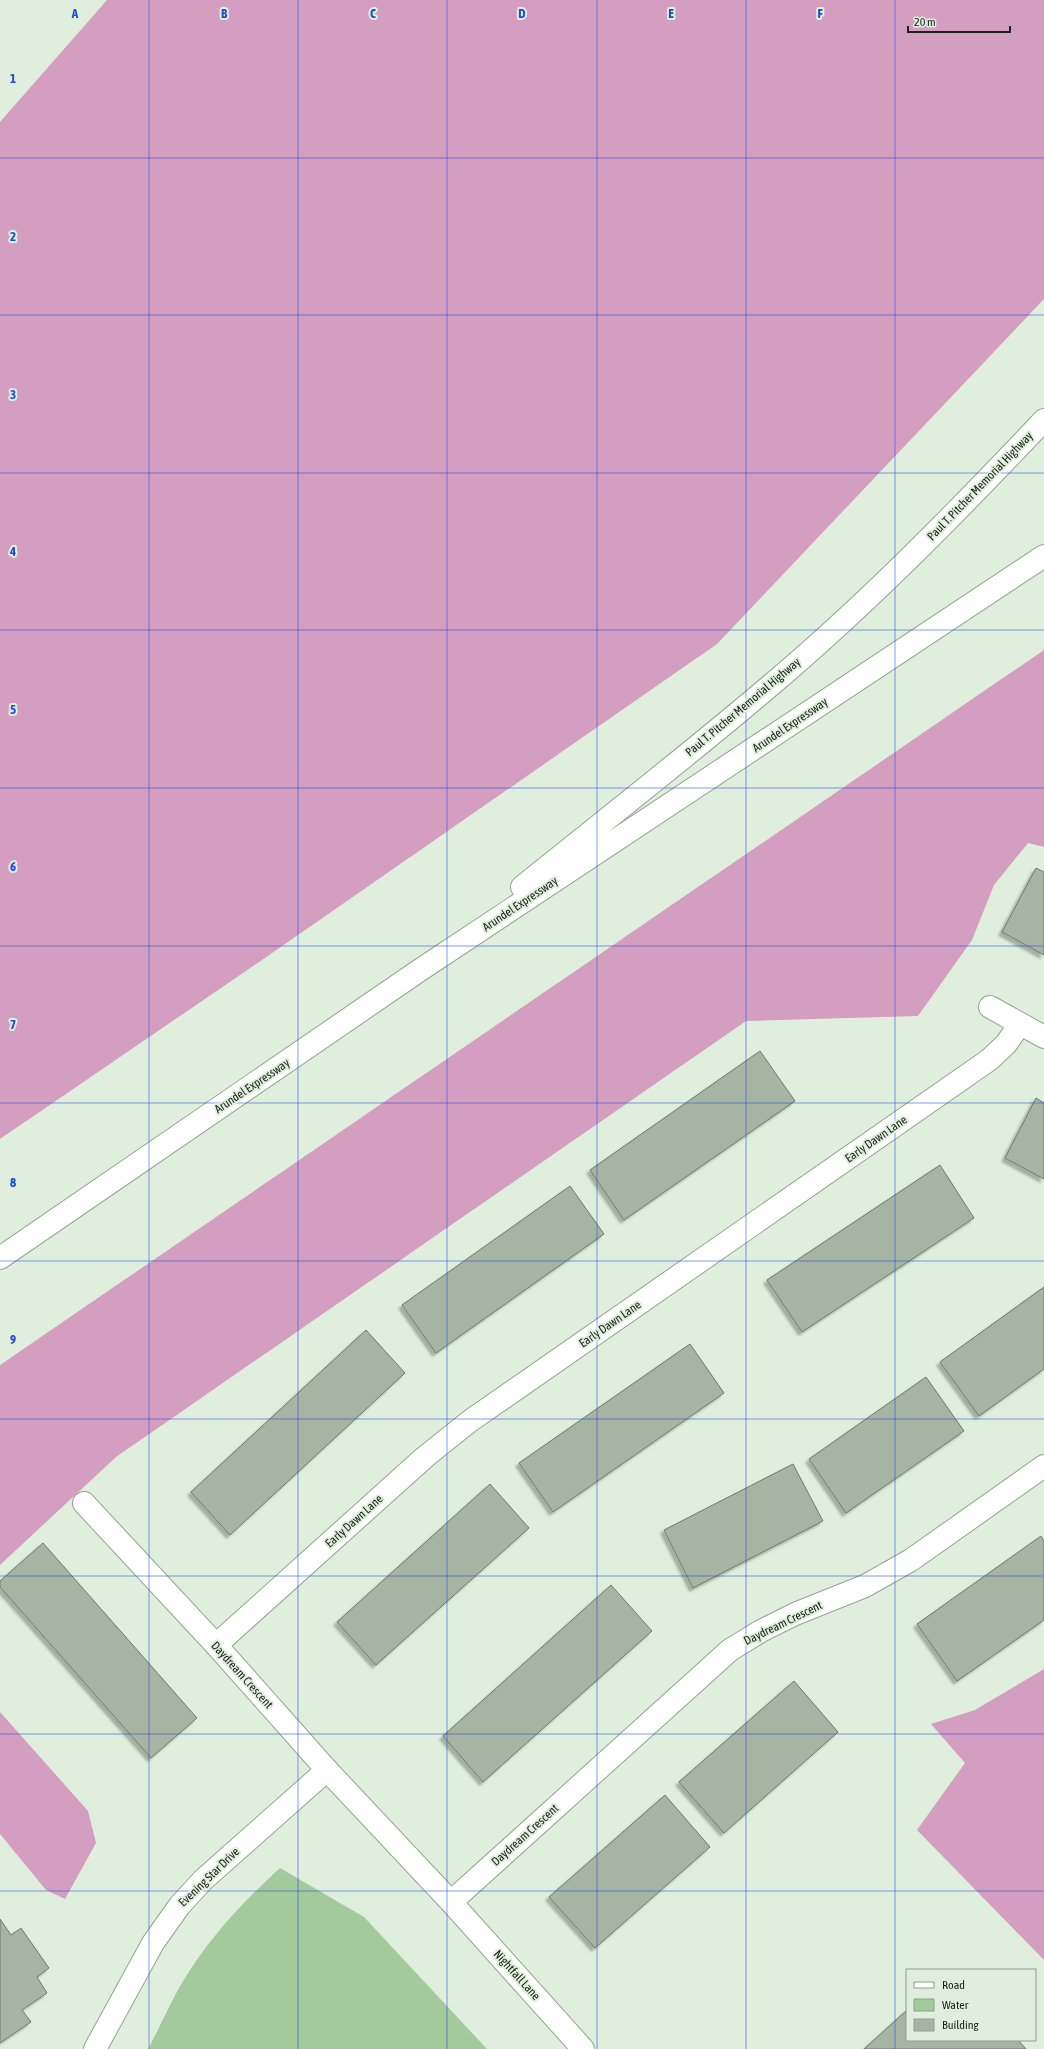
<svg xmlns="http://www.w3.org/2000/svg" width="1044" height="2049" font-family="'Asap Condensed',sans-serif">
  <defs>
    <filter id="shadow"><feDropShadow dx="-3.5" dy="3.5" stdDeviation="1" flood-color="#0004"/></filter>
  </defs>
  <rect width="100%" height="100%" fill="#e0efdd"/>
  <g fill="#d39ebf">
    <path d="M107 0H1044V299L717 644 262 960 0 1139V122Z"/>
    <path d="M1044 650V847L1028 843 994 885 972 940 918 1016 746 1021 116 1457 0 1565V1365Z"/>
    <path d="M1044 1669V1960L917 1830 965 1763 931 1724 975 1710Z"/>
    <path d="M0 1712 88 1811 96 1843 65 1899 46 1890 0 1834Z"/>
  </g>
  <path fill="#a2ca9b" d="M280 1868 364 1917 487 2049H148C160 2027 170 2003 183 1981 211 1936 241 1904 280 1868Z"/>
  <g fill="#a7b4a4" stroke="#6e7b6c" filter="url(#shadow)">
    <path d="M1036 868 1044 872V955L1002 932Z"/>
    <path d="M760 1051 795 1101 624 1220 590 1170Z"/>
    <path d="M1036 1098 1044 1103V1179L1005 1158Z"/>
    <path d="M940 1165 974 1218 802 1332 767 1280Z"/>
    <path d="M570 1186 604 1234 436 1353 402 1305Z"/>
    <path d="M1044 1287V1369L979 1416 940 1362Z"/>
    <path d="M366 1330 405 1373 230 1535 191 1492Z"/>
    <path d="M690 1344 724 1393 553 1512 519 1463Z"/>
    <path d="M926 1377 964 1431 846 1513 809 1459Z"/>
    <path d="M793 1464 823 1521 693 1588 664 1530Z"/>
    <path d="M490 1484 529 1528 376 1665 337 1622Z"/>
    <path d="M1041 1536 1044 1541V1620L957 1681 917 1624Z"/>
    <path d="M43 1543 197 1718 151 1758 0 1587V1581Z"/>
    <path d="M611 1585 652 1631 483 1782 443 1736Z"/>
    <path d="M794 1681 838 1732 724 1833 679 1782Z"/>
    <path d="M665 1795 710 1847 595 1948 549 1897Z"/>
    <path d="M0 1919 11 1935 21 1928 49 1968 37 1977 47 1993 22 2010 31 2022 0 2043Z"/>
    <path d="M907 2010V2040H1018L1026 2049H864Z"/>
  </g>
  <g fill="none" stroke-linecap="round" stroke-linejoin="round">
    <g stroke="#96a393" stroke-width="24">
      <g id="street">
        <path d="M990 1007 1044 1037"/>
        <path d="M84 1503 216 1645 327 1770 451 1902 583 2049"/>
        <path d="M216 1645 425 1457 470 1421 989 1060 1006 1044 1020 1024"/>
        <path d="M451 1902 730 1650 761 1631 795 1614 865 1586 911 1560 1044 1466"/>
        <path d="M95 2049 153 1943 180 1905 203 1880 327 1770"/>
      </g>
    </g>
    <g stroke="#96a393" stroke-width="24">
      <g id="highway">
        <path d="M522 887C605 820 690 754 771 685 868 603 957 512 1044 420"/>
        <path d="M0 1258 420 970 1044 556"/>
      </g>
    </g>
    <use href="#street" stroke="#fff" stroke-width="22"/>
    <use href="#highway" stroke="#fff" stroke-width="22"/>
  </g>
  <path fill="none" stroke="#1d4ed8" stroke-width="1" stroke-opacity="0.55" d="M149 0V2049M298 0V2049M447 0V2049M597 0V2049M746 0V2049M895 0V2049M0 158H1044M0 315H1044M0 473H1044M0 630H1044M0 788H1044M0 946H1044M0 1103H1044M0 1261H1044M0 1419H1044M0 1576H1044M0 1734H1044M0 1891H1044"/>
  <g text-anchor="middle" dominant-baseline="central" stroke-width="4" stroke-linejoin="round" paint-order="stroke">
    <g font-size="12" fill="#1c211b" stroke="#e0efdd">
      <text transform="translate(980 486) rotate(-46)">Paul T. Pitcher Memorial Highway</text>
      <text transform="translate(743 707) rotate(-40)">Paul T. Pitcher Memorial Highway</text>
      <text transform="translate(790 725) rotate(-34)">Arundel Expressway</text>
      <text transform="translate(520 904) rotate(-34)">Arundel Expressway</text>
      <text transform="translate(252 1086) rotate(-34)">Arundel Expressway</text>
      <text transform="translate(876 1139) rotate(-35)">Early Dawn Lane</text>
      <text transform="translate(610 1324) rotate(-35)">Early Dawn Lane</text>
      <text transform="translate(354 1521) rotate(-42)">Early Dawn Lane</text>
      <text transform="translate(783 1623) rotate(-26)">Daydream Crescent</text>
      <text transform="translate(242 1675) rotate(48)">Daydream Crescent</text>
      <text transform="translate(525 1835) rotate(-42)">Daydream Crescent</text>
      <text transform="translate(209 1877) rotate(-44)">Evening Star Drive</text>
      <text transform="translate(517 1975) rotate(48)">Nightfall Lane</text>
    </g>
  </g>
  <g font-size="13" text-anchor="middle" font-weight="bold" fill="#1d4ed8" stroke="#e0efdd" stroke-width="4" stroke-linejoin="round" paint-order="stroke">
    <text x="75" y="18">A</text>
    <text x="224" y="18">B</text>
    <text x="373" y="18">C</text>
    <text x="522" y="18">D</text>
    <text x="671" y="18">E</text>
    <text x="820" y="18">F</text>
    <text x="13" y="83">1</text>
    <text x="13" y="241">2</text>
    <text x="13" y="399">3</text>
    <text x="13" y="556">4</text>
    <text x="13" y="714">5</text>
    <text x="13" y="871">6</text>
    <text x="13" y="1029">7</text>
    <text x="13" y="1187">8</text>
    <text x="13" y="1344">9</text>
  </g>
  <rect x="906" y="1969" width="130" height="72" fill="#e0efdd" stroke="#929d8f"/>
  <rect x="914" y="1982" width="20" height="6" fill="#ffffff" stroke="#929d8f"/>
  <text x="942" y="1989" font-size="12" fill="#1c211b">Road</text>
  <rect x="914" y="1999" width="20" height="12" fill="#a2ca9b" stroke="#929d8f"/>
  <text x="942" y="2009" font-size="12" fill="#1c211b">Water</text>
  <rect x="914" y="2019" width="20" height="12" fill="#a7b4a4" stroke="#929d8f"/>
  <text x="942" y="2029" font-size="12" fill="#1c211b">Building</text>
  <path d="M908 26v6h102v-6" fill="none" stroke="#1c211b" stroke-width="2"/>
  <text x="914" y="26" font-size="12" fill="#1c211b" stroke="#e0efdd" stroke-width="3" paint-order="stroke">20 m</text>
</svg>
